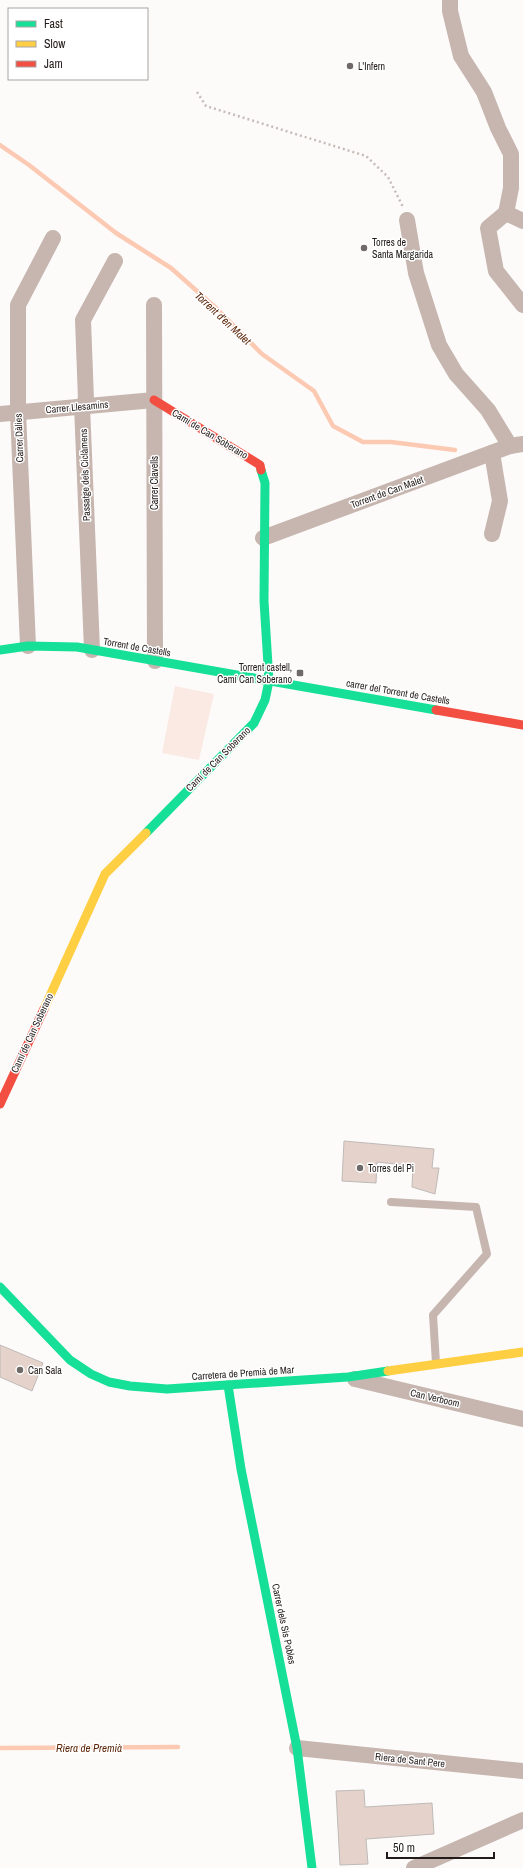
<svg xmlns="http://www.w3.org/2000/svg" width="523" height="1868" font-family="'Archivo Narrow',sans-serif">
  <rect width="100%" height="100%" fill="#fdfbfa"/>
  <path fill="#faeae3" d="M175 686 214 694 199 760 162 753Z"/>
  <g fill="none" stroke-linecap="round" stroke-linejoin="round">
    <g stroke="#fcc9b3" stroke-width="4.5">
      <path d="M0 145 29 165 116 233 171 268 216 308 262 354 314 391 333 426 363 442H391L455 450"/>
      <path d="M0 1748 178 1747"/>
    </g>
  </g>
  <g fill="#e5d3cb" stroke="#bebab7">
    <path d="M344 1141 434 1149 432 1168H439L435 1194 412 1187 413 1166 377 1162 376 1183 342 1181Z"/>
    <path d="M0 1345 43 1363 32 1391 0 1377Z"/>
    <path d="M364 1790 365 1807 432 1803 434 1834 366 1839 368 1864 340 1865 336 1791Z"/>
  </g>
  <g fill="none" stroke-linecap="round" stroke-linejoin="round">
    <path stroke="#c6bcb8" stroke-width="2.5" stroke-dasharray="2 3" stroke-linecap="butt" d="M197 92 206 106 366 156 388 177 403 207"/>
    <path stroke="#c6b6af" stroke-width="8" d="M391 1202 476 1207 487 1254 433 1315 436 1363"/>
    <g stroke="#c6b6af" stroke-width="16">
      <path d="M450 0V11L461 56 484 92 498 128 511 154V188L506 213"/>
      <path d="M407 220 416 273 439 345 456 374 488 410 510 446"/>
      <path d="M523 221 506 213 488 228 496 271 523 305"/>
      <path d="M154 305 155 661"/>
      <path d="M0 414 154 400"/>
      <path d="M492 534 500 501 492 453"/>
      <path d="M263 538 510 446 523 444"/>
      <path d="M28 646 18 412V305L53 238"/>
      <path d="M92 650 82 406 86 400 83 320 115 261"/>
      <path d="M355 1379 523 1419"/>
      <path d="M297 1748 523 1771"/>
      <path d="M414 1868 523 1820"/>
    </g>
    <g stroke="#16e098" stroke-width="9">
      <path d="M0 650 28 646 77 647 436 710"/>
      <path d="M146 833 254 723 265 700 269 681 264 601 265 483 261 470"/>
      <path d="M0 1287 70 1360 91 1374 109 1382 130 1386 167 1389 348 1377 388 1371"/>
      <path d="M228 1385 241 1469 297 1748 312 1868"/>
    </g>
    <g stroke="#ffcf43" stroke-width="9">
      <path d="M44 1009 105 874 146 833"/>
      <path d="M388 1371 523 1352"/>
    </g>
    <g stroke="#f24e42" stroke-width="9">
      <path d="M154 400 260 465 261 470"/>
      <path d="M436 710 523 725"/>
      <path d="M0 1104 44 1009"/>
    </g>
  </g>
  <g fill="#6f6968" stroke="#fff" stroke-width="1.5">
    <circle cx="350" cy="66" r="4"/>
    <circle cx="364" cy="248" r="4"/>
    <rect x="296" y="669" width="8" height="8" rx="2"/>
    <circle cx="360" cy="1168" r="4"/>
    <circle cx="20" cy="1370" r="4"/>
  </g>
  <g text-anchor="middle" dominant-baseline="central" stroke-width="3" stroke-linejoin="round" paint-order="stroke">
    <g font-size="10" fill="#221b19" stroke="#fff" text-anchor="start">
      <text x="358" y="66">L'Infern</text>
      <text x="372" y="242">Torres de<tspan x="372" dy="12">Santa Margarida</tspan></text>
      <text x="292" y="667" text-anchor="end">Torrent castell,<tspan x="292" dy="12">Camí Can Soberano</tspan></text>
      <text x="368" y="1168">Torres del Pi</text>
      <text x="28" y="1370">Can Sala</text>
    </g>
    <g font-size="10" fill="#221b19" stroke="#fff">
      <text transform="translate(77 407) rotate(-5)">Carrer Llesamins</text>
      <text transform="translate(210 434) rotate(31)">Camí de Can Soberano</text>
      <text transform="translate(19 438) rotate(-92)">Carrer Dàlies</text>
      <text transform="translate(85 475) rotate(-92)">Passatge dels Ciclàmens</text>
      <text transform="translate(154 483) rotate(-90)">Carrer Clavells</text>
      <text transform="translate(387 492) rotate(-20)">Torrent de Can Malet</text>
      <text transform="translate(137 647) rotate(10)">Torrent de Castells</text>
      <text transform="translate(398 692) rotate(10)">carrer del Torrent de Castells</text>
      <text transform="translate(218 759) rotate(-45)">Camí de Can Soberano</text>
      <text transform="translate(32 1033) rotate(-65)">Camí de Can Soberano</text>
      <text transform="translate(243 1373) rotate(-4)">Carretera de Premià de Mar</text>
      <text transform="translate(435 1398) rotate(13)">Can Verboom</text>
      <text transform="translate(284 1624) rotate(78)">Carrer dels Sis Pobles</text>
      <text transform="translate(410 1760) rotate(6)">Riera de Sant Pere</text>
    </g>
    <g font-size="11" font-style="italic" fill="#5d270a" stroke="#fff">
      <text transform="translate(223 318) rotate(43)">Torrent d'en Malet</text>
      <text x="89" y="1748">Riera de Premià</text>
    </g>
  </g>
  <rect x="8" y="8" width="140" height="72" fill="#ffffff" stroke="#a7a4a3"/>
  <rect x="16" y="21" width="20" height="6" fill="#16e098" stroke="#a7a4a3"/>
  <text x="44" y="28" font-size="12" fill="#221b19">Fast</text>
  <rect x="16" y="41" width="20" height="6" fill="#ffcf43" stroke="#a7a4a3"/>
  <text x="44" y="48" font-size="12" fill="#221b19">Slow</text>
  <rect x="16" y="61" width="20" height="6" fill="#f24e42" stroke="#a7a4a3"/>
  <text x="44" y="68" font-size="12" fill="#221b19">Jam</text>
  <path d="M387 1852v6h107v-6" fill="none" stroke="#221b19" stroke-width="2"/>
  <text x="393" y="1852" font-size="12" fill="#221b19" stroke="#ffffff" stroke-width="3" paint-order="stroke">50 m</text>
</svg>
